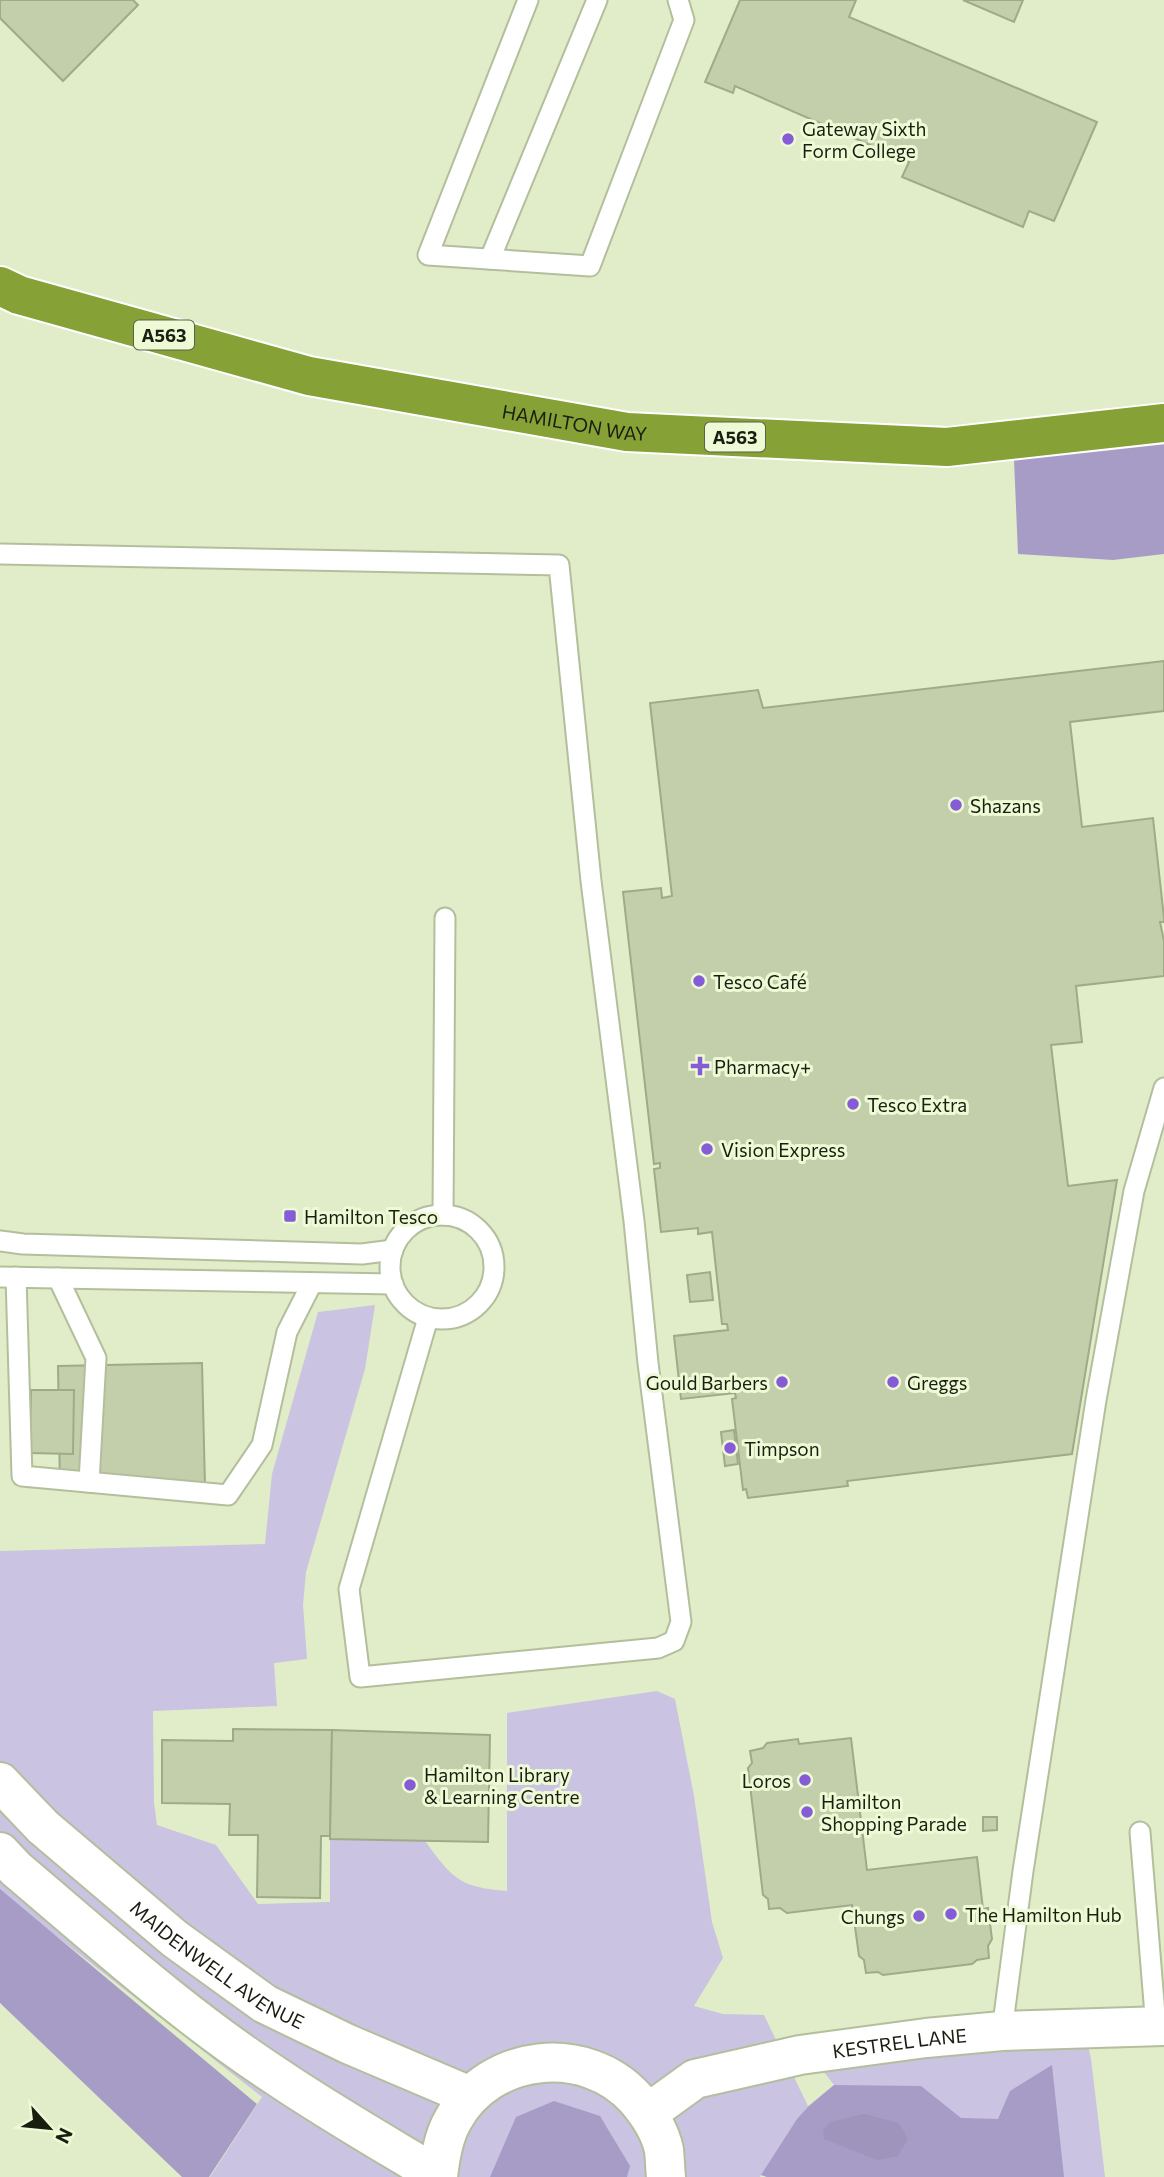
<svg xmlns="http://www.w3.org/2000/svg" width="1164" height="2177" font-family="Commissioner,sans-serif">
  <rect width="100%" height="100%" fill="#e1edc9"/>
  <path fill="#cac3e1" d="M375 1305 365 1369 306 1572 303 1605 307 1659 274 1663 277 1706 153 1711 154 1803 157 1825 216 1845 258 1904 330 1902V1839L425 1841C453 1879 459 1887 507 1891V1713L657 1691 675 1699 694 1796 712 1922 723 1958 694 2006 723 2014 764 2015 808 2106 834 2085 810 2054 1083 2028 1091 2058 1105 2177H767L761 2175 760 2177H210L262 2097 0 1892V1551L265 1544 272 1474 318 1312Z"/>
  <g fill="#a69cc5">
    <path d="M1164 427V554L1113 560 1018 554 1014 459Z"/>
    <path d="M0 1889 257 2104 209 2177H182L0 2003Z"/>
    <path d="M1052 2065 1064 2177H767L761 2175 797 2119 808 2107 834 2085 921 2086 961 2118 998 2119 1010 2091Z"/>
    <path d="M554 2101 600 2116 630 2166 627 2177H490L516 2117Z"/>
  </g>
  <path fill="#9e94bc" d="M864 2114 899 2123 908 2139 898 2156 877 2160 824 2139 823 2130 830 2122Z"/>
  <g fill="#c3ceab" stroke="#9faa88" stroke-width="2">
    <path d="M0 0H133L138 5 63 81 0 18Z"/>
    <path d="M740 0H856L849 17 1097 122 1054 221 1029 211 1023 227 902 177 909 162 735 86 733 93 705 82Z"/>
    <path d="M963 0H1023L1014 22Z"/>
    <path d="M1164 661V711L1070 722 1082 827 1153 818 1164 918V922H1160L1164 941V976L1076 986 1082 1042 1051 1045 1068 1186 1117 1180 1072 1454 847 1481 848 1486 748 1498 746 1489 743 1490 732 1399 736 1398 735 1393 681 1399 674 1336 728 1330 727 1324H722L712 1232 698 1234V1228L661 1232 654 1169 660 1168V1163L654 1164 623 892 661 888 662 898 672 896 650 703 758 690 763 708Z"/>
    <path d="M710 1272 713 1300 690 1302 687 1275Z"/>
    <path d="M202 1363 205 1486 60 1489 58 1366Z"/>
    <path d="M31 1390H74L73 1454 30 1453Z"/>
    <path d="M734 1430 738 1464 725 1466 721 1432Z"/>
    <path d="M233 1729 332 1730 330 1836H321L320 1898 257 1897 258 1835H229L230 1804 162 1803V1740L233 1741Z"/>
    <path d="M332 1730 490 1735 488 1842 330 1839Z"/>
    <path d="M851 1738 867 1870 977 1857 983 1909 988 1908 992 1939 988 1946 989 1958 977 1960 972 1964 883 1975 878 1972 866 1973 864 1960 859 1956 852 1905 787 1913 780 1908 769 1909 768 1899 763 1895 748 1768 752 1763 750 1751 763 1748 767 1743 798 1739 799 1744Z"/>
    <path d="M983 1817H997V1830L983 1831Z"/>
  </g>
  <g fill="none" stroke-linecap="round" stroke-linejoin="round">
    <g stroke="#b3bf9c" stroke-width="23">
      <g id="lane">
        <path d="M528 0 428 255 590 266 684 20 678 0"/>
        <path d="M490 259 597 0"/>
        <path d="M0 554 559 565 591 881 634 1221 648 1363 681 1622 674 1641 658 1648 360 1677 349 1589 428 1318"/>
        <circle cx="442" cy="1267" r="52"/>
        <path d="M443 1215 445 918"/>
        <path d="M0 1241 23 1244 362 1254 393 1250"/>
        <path d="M0 1277 393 1284"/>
        <path d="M16 1277 22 1476 228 1495 262 1445 287 1332 312 1283"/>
        <path d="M58 1278 96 1358 89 1482"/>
        <path d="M1140 1832 1156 2027"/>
        <path d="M1002 2031 1023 1871 1096 1400 1134 1191 1164 1088"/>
      </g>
    </g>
    <g stroke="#b3bf9c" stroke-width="42">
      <g id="secondary">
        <path id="s1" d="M0 1782 43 1827 175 1939 265 2004 348 2044 470 2096"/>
        <path d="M0 1852 16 1869C101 1941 185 2017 279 2078 331 2113 385 2144 438 2176"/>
        <path id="s2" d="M648 2113 695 2079 800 2055 926 2038 1002 2031 1164 2026"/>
        <path d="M438 2177C440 2158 443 2137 453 2120 489 2053 586 2043 636 2099 648 2113 660 2131 664 2150 665 2159 665 2168 666 2177"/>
      </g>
    </g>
    <g stroke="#fff" stroke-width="42">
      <g id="highway">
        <path id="s3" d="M0 286 19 295 309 376 627 432 947 447 1164 423"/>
      </g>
    </g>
    <use href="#lane" stroke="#fff" stroke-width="19"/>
    <use href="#secondary" stroke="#fff" stroke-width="38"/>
    <use href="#highway" stroke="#86a136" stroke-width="38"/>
  </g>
  <g fill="#855cd6" stroke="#eefad6" stroke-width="2.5">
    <circle cx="788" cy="139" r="7"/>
    <circle cx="956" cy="805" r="7"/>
    <circle cx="699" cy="981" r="7"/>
    <path d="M696.5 1055.5h7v7h7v7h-7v7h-7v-7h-7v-7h7z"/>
    <circle cx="853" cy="1104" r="7"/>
    <circle cx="707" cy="1149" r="7"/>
    <rect x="283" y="1209" width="14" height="14" rx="3.5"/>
    <circle cx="782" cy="1382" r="7"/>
    <circle cx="893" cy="1382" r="7"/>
    <circle cx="730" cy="1448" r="7"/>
    <circle cx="805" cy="1780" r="7"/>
    <circle cx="410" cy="1785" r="7"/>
    <circle cx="807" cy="1812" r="7"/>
    <circle cx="951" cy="1914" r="7"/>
    <circle cx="919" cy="1916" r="7"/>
  </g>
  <g text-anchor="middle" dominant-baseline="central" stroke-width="6" stroke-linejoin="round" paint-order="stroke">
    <g fill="#eefad6" stroke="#5a604c" stroke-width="2">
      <rect x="134" y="320.5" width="60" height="29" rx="5"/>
      <rect x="705" y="422.5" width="60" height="29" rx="5"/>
    </g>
    <g font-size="18" font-weight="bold" fill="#1a1e11">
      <text x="164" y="335">A563</text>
      <text x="735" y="437">A563</text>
    </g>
    <g font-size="19" fill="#1a1e11" stroke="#eefad6" text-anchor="start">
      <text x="802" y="128">Gateway Sixth<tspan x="802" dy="22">Form College</tspan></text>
      <text x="970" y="805">Shazans</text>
      <text x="713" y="981">Tesco Café</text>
      <text x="714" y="1066">Pharmacy+</text>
      <text x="867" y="1104">Tesco Extra</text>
      <text x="721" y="1149">Vision Express</text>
      <text x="304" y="1216">Hamilton Tesco</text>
      <text x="768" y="1382" text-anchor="end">Gould Barbers</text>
      <text x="907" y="1382">Greggs</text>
      <text x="744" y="1448">Timpson</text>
      <text x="424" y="1774">Hamilton Library<tspan x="424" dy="22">&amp; Learning Centre</tspan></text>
      <text x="791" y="1780" text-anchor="end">Loros</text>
      <text x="821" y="1801">Hamilton<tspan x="821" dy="22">Shopping Parade</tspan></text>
      <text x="965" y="1914">The Hamilton Hub</text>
      <text x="905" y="1916" text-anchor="end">Chungs</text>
    </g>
    <g font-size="19" fill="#1a1e11" stroke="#eefad6">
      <text stroke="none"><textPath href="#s3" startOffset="592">HAMILTON WAY</textPath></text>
      <text stroke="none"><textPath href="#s1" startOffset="285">MAIDENWELL AVENUE</textPath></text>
      <text stroke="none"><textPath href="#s2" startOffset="266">KESTREL LANE</textPath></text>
    </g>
  </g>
  <g transform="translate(49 2128) rotate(117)" stroke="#eefad6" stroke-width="5" paint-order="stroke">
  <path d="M0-5L12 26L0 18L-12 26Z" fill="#1a1e11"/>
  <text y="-10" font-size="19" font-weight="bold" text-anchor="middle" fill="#1a1e11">N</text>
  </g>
</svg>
